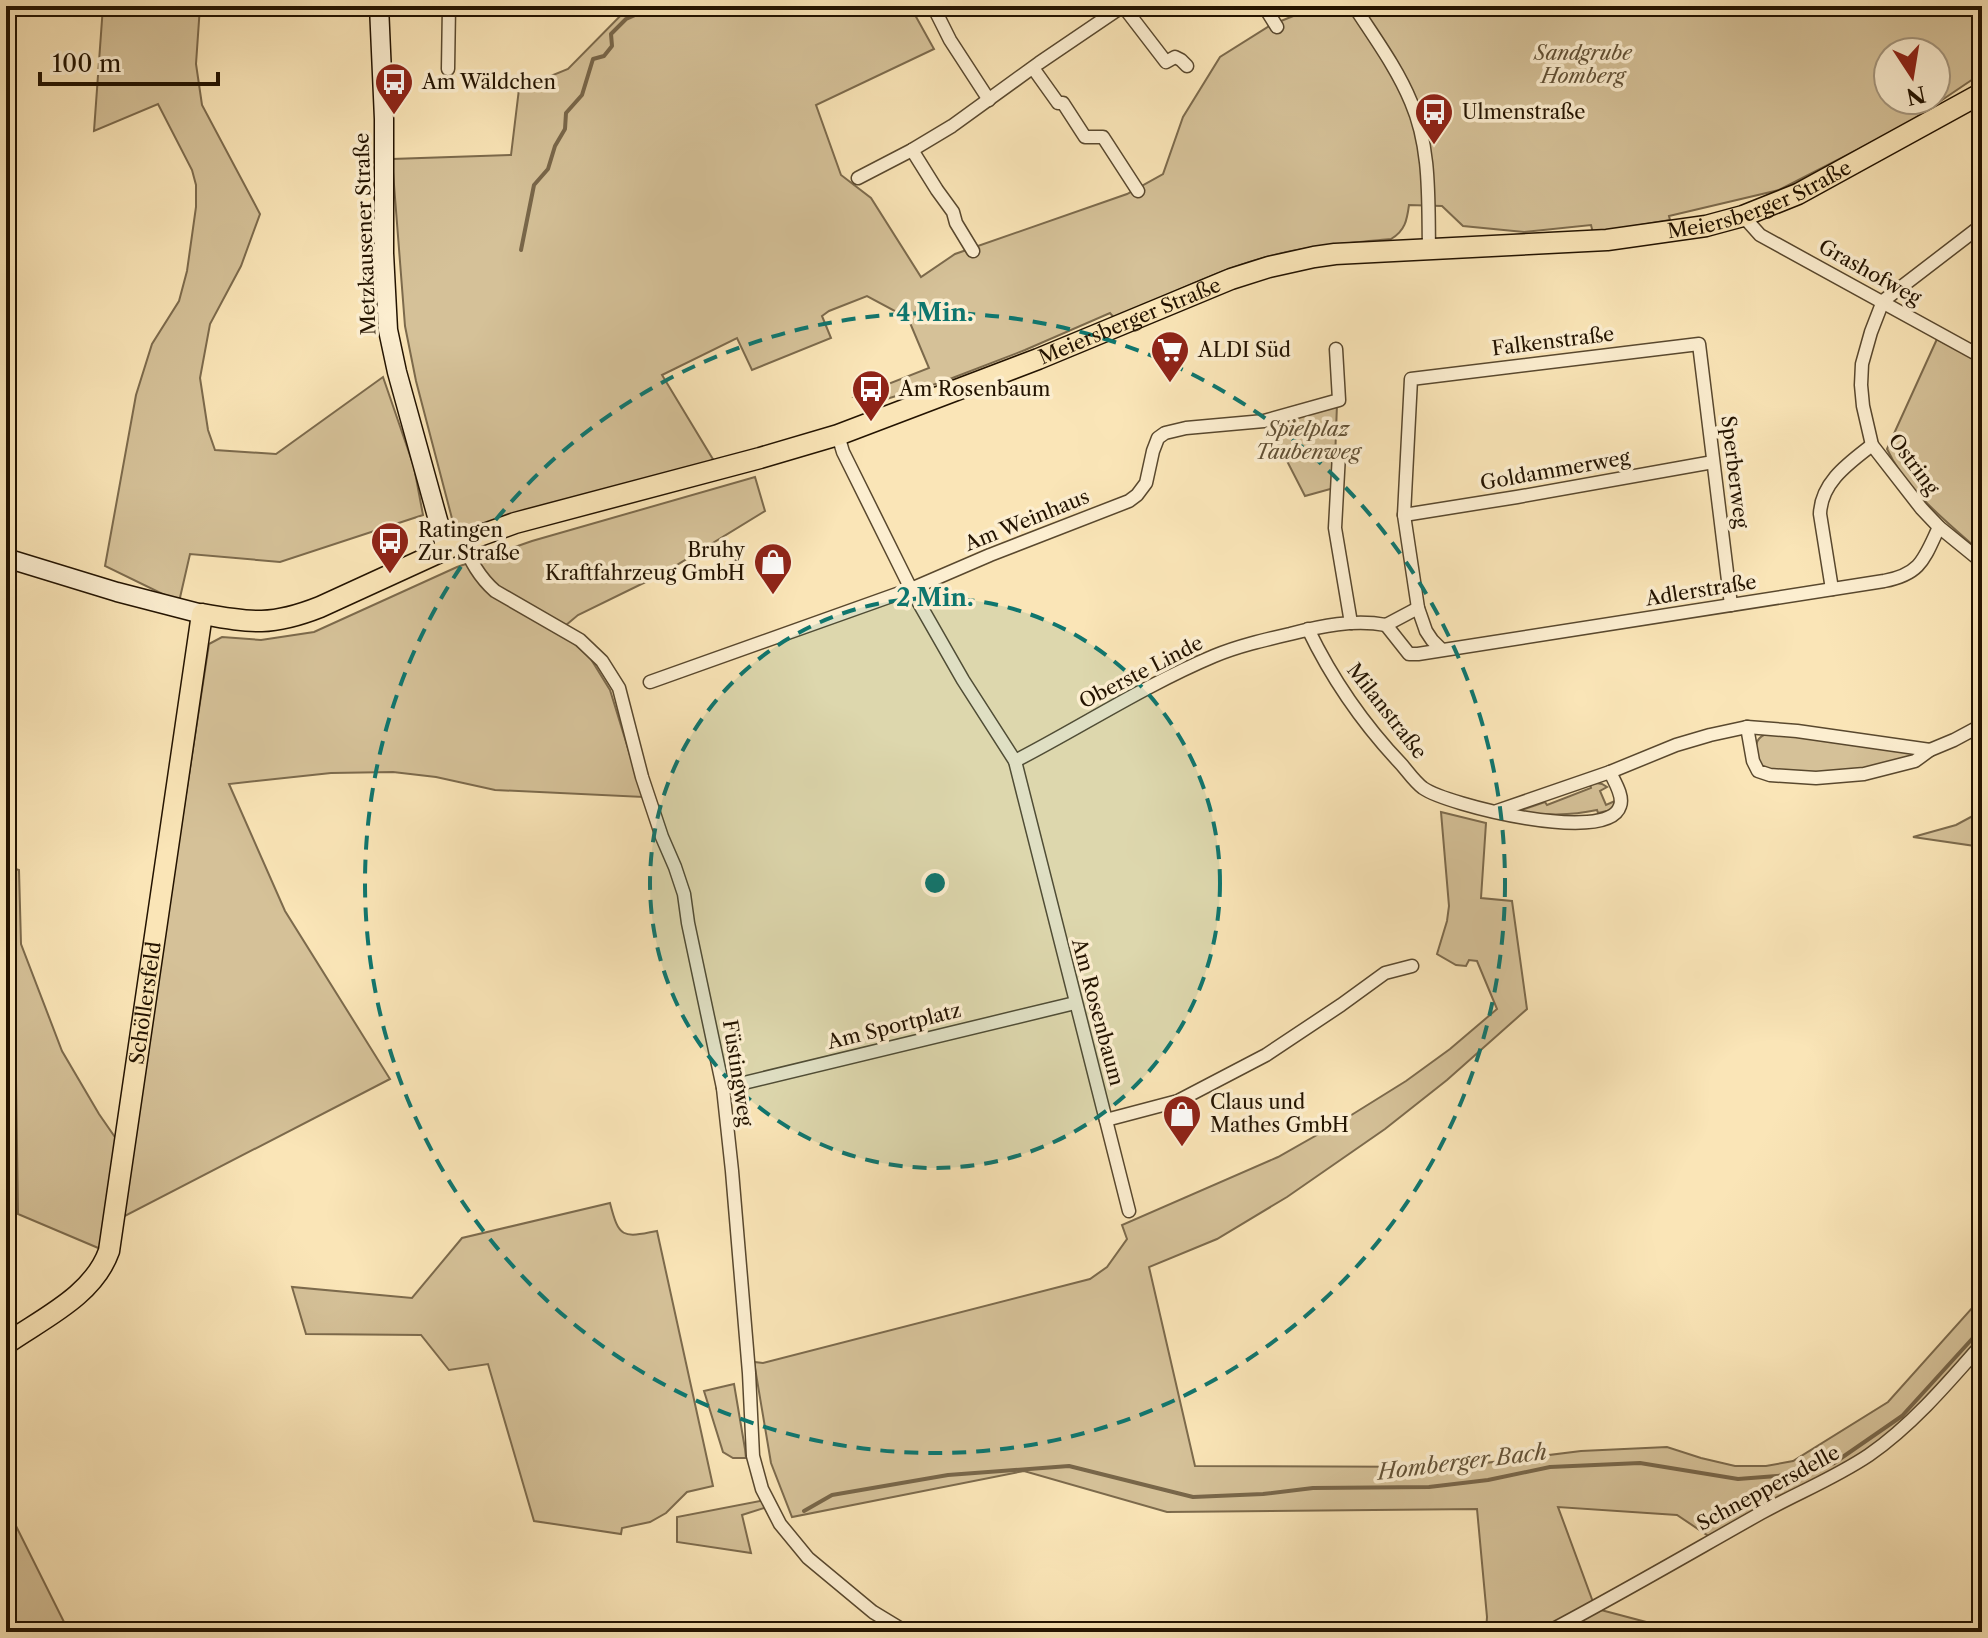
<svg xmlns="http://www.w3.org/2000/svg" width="1988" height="1638" font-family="'Libre Caslon Text',serif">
  <rect width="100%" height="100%" fill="#fae5b7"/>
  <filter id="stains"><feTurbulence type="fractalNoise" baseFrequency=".0025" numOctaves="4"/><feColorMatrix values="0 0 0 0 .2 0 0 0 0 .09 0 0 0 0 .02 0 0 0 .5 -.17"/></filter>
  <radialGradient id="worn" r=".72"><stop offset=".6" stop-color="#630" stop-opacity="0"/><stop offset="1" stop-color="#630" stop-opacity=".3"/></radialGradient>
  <g fill="#d5c198" stroke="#7c6a4c" stroke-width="2" fill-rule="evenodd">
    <path d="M103 6H200L196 64 202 105 260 214 241 266 210 324 200 378 208 430 215 450 276 454 383 377 414 467 423 515 280 562 190 554 179 602 105 566 136 395 152 344 179 301 187 271 196 207V185L192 170 158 104 94 131Z"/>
    <path d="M630 6H910L934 49 816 105 841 175 871 198 921 277 955 254 1127 194 1163 174 1183 117 1220 57 1271 25 1318 6H1982V73L1902 127 1779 190 1669 216 1670 220 1593 233 1591 225 1524 232 1463 226 1442 206 1409 205C1407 220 1405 231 1391 239 1348 243 1305 246 1263 258 1212 272 1164 297 1115 319L1110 313 1025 350 942 382 880 401 855 397 929 368 908 318 867 296 829 311 822 316 831 338 752 370 737 338 662 375 714 461 464 532 455 530 416 381 405 326 392 159 511 155 519 89 568 69ZM1888 52H1936V100H1888Z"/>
    <path d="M1937 339 1982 363V553C1948 523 1906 490 1887 449Z"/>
    <path d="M1337 404 1334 488 1305 496 1268 424Z"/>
    <path d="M755 477 765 511 662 574 578 615 559 631 589 656 610 690 643 797 495 790 436 777 393 772 331 773 229 784 285 911 390 1079 121 1218 209 644 222 637 261 640 314 632 457 567 532 541Z"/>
    <path d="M1774 732 1916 753C1883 772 1801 777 1763 769 1755 752 1749 736 1774 732Z"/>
    <path d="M1596 783 1602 784 1607 787 1600 791 1606 805 1615 801 1616 805 1611 810 1598 813 1597 810C1569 816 1544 815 1516 812L1545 802 1547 805 1591 788 1590 784Z"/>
    <path d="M1982 811V847L1913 837 1956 825Z"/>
    <path d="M1441 812 1486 823 1481 898 1512 901 1527 1009 1447 1080 1385 1129 1287 1197 1217 1239 1149 1267 1195 1466 1453 1467 1581 1451 1667 1447 1701 1458 1735 1466H1766L1793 1461 1888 1402 1974 1306 1982 1294V1342L1946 1382 1869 1452 1710 1537 1677 1515 1558 1507 1593 1602 1538 1632H1486L1487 1617 1477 1509 1167 1512 1024 1471 792 1517 771 1463 754 1362 763 1363 1090 1279 1107 1267 1127 1239 1122 1225 1278 1157 1345 1119 1406 1081 1450 1049 1497 1009 1477 961 1469 960 1466 966 1456 965 1437 954 1447 921 1449 906Z"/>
    <path d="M6 866 19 870 21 944 62 1051 99 1114 119 1143 103 1250 18 1214 15 1011 6 1009Z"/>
    <path d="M610 1203C619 1238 622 1238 657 1231L713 1486 687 1492 666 1513 650 1522 622 1528 621 1534 534 1521 488 1364 449 1370 421 1335 306 1334 292 1287 412 1298 462 1238Z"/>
    <path d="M734 1384 745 1449 746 1458H733L723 1452 704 1391Z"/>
    <path d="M765 1500 767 1507 742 1515 751 1553 677 1542V1517Z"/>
    <path d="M6 1506 69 1632H6Z"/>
    <path d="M1601 1610 1684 1632H1560Z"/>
  </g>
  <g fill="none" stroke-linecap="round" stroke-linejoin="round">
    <g stroke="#786649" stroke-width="4">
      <path d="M871 6H872"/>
      <path d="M521 250 534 185 548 169 555 146 565 129 566 113 582 95 593 59 604 56 612 46 611 34 626 19 651 8 652 6"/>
      <path d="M804 1511 832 1495 948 1475 1069 1466 1193 1497 1263 1494 1313 1488 1429 1487 1488 1480 1550 1467 1640 1463 1738 1479 1802 1474 1834 1463 1902 1416 1982 1328"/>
    </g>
    <g stroke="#59482e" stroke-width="15">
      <g id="street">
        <path d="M933 6 950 40 989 100"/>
        <path d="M1264 6 1277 27"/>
        <path d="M1354 6C1374 37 1397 68 1411 102 1431 148 1428 200 1429 248"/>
        <path d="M1033 68 1058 103H1063L1085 137H1103L1138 191"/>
        <path d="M448 69 449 6"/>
        <path d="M912 150 937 190 953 212 956 223 973 251"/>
        <path d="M858 178 912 150 952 126 1039 63 1123 6 1166 62 1175 57 1181 60 1187 66"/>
        <path d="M1743 216 1760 235 1982 357"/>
        <path d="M1982 225 1883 301 1871 332 1862 364 1861 385 1863 406 1872 445 1921 508 1939 527 1982 562"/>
        <path d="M838 435 843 452 911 589 963 680 1015 761 1129 1211"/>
        <path d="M1339 454 1335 528 1351 623"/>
        <path d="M1404 515 1517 497 1713 462"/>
        <path d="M462 542C471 561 479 577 495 591L580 640 602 661 619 688 642 777 662 837 675 867 684 894 688 923 723 1088 732 1171 749 1373 753 1456 762 1489 780 1524 808 1558 873 1612 906 1632"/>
        <path d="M1832 589 1820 514C1821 482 1849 463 1872 445"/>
        <path d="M1386 625 1409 654H1418L1884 581C1921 574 1924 559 1939 527"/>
        <path d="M1386 625 1418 608"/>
        <path d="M1308 629C1332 679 1364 725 1402 765 1408 772 1415 782 1423 788 1447 805 1608 845 1620 806 1624 796 1614 781 1610 772"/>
        <path d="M1441 649 1432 640 1426 631 1418 608 1404 515 1411 379 1699 344 1731 605"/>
        <path d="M650 682 911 589 990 555 1129 501 1137 495 1146 483 1153 451 1158 438 1165 433 1186 428 1264 421 1339 400 1336 349"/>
        <path d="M1747 727 1753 761 1758 771 1770 775 1816 778 1864 774 1915 761 1930 750 1954 740 1982 725"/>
        <path d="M1015 761C1081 727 1145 685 1214 656 1238 646 1264 640 1290 634 1321 626 1354 619 1386 625"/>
        <path d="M1497 811 1610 772 1676 745 1710 735 1747 727 1797 731 1930 750"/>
        <path d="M723 1088 1075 1003"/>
        <path d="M1106 1120 1178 1101 1266 1055 1341 1005 1385 973 1412 966"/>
        <path d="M1548 1632C1620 1594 1690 1553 1761 1513 1797 1493 1835 1478 1869 1455 1912 1425 1947 1384 1982 1344"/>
      </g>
    </g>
    <g stroke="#231300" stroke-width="21">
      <g id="secondary">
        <path d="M379 6 384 119V253L388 330 397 372 446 549"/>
        <path d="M6 558 117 592 202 614"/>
      </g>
    </g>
    <g stroke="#231300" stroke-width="23">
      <g id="primary">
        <path id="s1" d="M6 1344C43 1318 93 1296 109 1251L202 614C252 623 272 626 320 607L462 542 515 523 760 458 838 435 1038 359 1231 279 1269 267 1314 257 1335 254 1607 240 1706 226 1743 216 1798 194 1982 93"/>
      </g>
    </g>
    <use href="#street" stroke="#fceed0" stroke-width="12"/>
    <use href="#secondary" stroke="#fceed0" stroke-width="18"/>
    <use href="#primary" stroke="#fae5b7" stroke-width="20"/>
  </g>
  <circle cx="935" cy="883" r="285" fill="#0f766e" fill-opacity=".12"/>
  <g fill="none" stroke="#0f766e" stroke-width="4" stroke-dasharray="14 10">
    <circle cx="935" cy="883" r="285"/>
    <circle cx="935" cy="883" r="570"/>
  </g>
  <defs>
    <g id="bus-pin" transform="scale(2)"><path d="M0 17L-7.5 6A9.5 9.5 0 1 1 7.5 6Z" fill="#8f2418" stroke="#fceed0"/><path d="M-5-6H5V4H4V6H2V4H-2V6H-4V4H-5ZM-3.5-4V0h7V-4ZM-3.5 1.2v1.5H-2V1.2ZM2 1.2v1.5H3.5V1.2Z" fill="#fff"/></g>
    <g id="supermarket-pin" transform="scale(2)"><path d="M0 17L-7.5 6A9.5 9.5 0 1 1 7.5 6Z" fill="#8f2418" stroke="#fceed0"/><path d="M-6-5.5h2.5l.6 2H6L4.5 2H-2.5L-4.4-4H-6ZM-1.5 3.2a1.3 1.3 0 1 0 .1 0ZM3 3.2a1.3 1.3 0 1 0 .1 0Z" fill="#fff"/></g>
    <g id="shop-pin" transform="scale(2)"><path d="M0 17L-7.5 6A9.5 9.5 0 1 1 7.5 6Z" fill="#8f2418" stroke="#fceed0"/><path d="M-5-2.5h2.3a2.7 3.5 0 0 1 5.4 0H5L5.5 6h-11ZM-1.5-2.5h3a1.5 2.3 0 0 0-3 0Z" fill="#fff"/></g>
  </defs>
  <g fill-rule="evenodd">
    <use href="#bus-pin" x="394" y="82"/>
    <use href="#bus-pin" x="1434" y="112"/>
    <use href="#supermarket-pin" x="1170" y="350"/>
    <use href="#bus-pin" x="871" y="389"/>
    <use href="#bus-pin" x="390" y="541"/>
    <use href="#shop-pin" x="773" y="562"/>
    <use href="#shop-pin" x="1182" y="1114"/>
  </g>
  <g text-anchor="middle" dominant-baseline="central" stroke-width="7" stroke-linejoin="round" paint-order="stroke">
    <g font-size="20" font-style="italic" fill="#615035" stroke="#fceed0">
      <text x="1583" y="53">Sandgrube<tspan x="1583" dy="23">Homberg</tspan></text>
      <text x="1308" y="429">Spielplaz<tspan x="1308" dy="23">Taubenweg</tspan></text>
    </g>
    <g font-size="20" fill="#231300" stroke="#fceed0" text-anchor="start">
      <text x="422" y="82">Am Wäldchen</text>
      <text x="1462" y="112">Ulmenstraße</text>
      <text x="1198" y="350">ALDI Süd</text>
      <text x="899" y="389">Am Rosenbaum</text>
      <text x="418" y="530">Ratingen<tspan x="418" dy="23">Zur Straße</tspan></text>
      <text x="745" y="550" text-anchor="end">Bruhy<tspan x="745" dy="23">Kraftfahrzeug GmbH</tspan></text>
      <text x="1210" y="1102">Claus und<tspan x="1210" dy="23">Mathes GmbH</tspan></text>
    </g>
    <g font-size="20" fill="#231300" stroke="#fceed0">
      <text stroke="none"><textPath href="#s1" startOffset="2414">Meiersberger Straße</textPath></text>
      <text transform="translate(365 234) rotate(-92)">Metzkausener Straße</text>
      <text transform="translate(1870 272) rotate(29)">Grashofweg</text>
      <text stroke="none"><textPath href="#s1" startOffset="1766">Meiersberger Straße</textPath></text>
      <text transform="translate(1553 341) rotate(-7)">Falkenstraße</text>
      <text transform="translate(1914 464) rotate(53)">Ostring</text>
      <text transform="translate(1555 470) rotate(-10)">Goldammerweg</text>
      <text transform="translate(1735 472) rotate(83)">Sperberweg</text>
      <text transform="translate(1027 520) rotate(-22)">Am Weinhaus</text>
      <text transform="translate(1701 590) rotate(-9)">Adlerstraße</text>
      <text transform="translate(1141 672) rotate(-27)">Oberste Linde</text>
      <text transform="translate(1387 711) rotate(52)">Milanstraße</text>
      <text stroke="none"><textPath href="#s1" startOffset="392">Schöllersfeld</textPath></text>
      <text transform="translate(1098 1012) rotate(75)">Am Rosenbaum</text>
      <text transform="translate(894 1026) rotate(-14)">Am Sportplatz</text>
      <text transform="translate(738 1073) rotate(81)">Füstingweg</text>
      <text transform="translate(1768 1488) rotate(-28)">Schneppersdelle</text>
    </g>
    <g font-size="22" font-style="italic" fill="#635236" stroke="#fceed0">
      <text transform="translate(1462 1462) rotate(-7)">Homberger Bach</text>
    </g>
  </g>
  <circle cx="935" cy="883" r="12" fill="#0f766e" stroke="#fceed0" stroke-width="4"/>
  <g font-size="24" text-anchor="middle" font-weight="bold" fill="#0f766e" stroke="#fceed0" stroke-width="7" stroke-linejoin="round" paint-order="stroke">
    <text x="935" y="321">4 Min.</text>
    <text x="935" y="606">2 Min.</text>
  </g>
  <rect width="1988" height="1638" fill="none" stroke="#fae5b7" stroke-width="32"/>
  <rect x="8" y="8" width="1972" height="1622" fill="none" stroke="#231300" stroke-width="4"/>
  <rect x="16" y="16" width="1956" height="1606" fill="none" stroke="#231300" stroke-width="2"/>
  <g transform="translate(1912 76) rotate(168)"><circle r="38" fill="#fceed0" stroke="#a5967d" stroke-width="2"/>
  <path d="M0-6L14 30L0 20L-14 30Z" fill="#8f2418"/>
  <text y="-12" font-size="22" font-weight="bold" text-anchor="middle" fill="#231300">N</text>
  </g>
  <path d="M40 72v12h178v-12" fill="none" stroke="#231300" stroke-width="4"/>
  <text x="52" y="72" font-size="24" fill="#231300" stroke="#fceed0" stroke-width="6" paint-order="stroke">100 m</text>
  <rect width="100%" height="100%" filter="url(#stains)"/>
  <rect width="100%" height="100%" fill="url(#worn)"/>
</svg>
